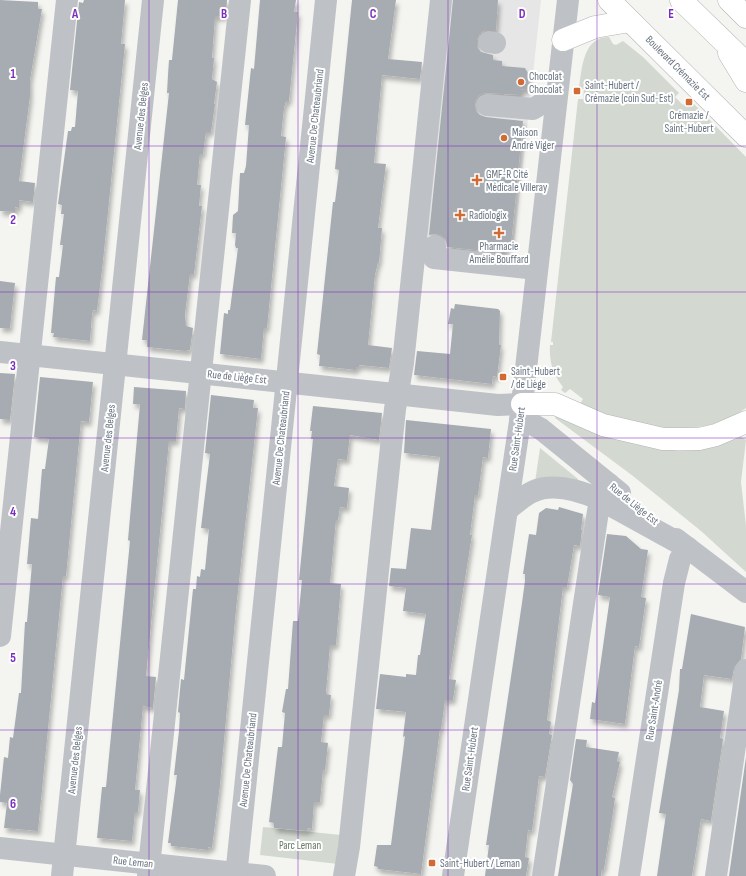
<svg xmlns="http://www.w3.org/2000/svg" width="746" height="876" font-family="'Sofia Sans Condensed',sans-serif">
  <defs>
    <filter id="shadow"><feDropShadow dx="2.5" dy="4.5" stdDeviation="2" flood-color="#0004"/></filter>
  </defs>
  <rect width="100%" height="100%" fill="#f4f4f1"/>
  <path fill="#e5e6e5" d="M447 0H541L511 274 421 264Z"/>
  <g fill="#d3d9d1">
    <path d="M609 37 613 44 616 45 623 41 643 57 679 93 675 97 683 105 687 102 691 105 693 103 746 157V408C700 443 627 427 580 404L583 399 570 389 565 393 561 390 563 387C553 374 549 362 550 345H553V342H551L578 99H583L584 89 579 88C582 68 583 37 609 37Z"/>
    <path d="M556 416 651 445 678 451 698 450 714 446 741 437 746 440 741 482 746 526V572L701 531 633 476 555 418Z"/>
    <path d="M540 448 578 479 577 483 535 482Z"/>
    <path d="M263 827 341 835 338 864 260 855Z"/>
  </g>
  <g fill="#a6acb1" filter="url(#shadow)">
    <path d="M0 0 38 2V9H42L30 80V96L19 181 35 183 33 202 19 200V208L15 207V212L0 211Z"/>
    <path d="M84 0H125L121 44H125L103 261 97 311 93 310 92 315 90 341 53 337 54 333H51L56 277H59L63 245H60L64 214H61L62 205 58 204 68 131H71L72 127H75L78 91 70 90 79 2 83 3Z"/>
    <path d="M178 0H227L226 16 215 17 212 58H214L212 79 217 82 214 104H215L211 132H206L203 154H200L197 185H201L199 206H202L194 274H190L185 314 186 326 193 328 190 350 185 351 147 347V340H142L169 93H167L168 75 169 60H172Z"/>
    <path d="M260 0H296L294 12H298L289 101H286L284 108 281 136 286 137 267 328H264L261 359 220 354 224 313 228 314V310H230L238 248H236L235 245 236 233H232L233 215 238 211 240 173H244L246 166 249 125H245L251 68 254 69Z"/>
    <path d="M352 0H396L388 59 422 62 420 79 382 75 374 163 386 164 378 228H382L379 263 378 262 375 275 368 345 392 348 389 368 359 365V367H356V370L319 366 320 355 317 354 333 202H335L339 170 335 169Z"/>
    <path d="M453 0H498L496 30H485L480 34 477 40V47L481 52 493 55V60L502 61V66L525 68 529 75 527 90 521 89V95L488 93 481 94 477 98 475 104 476 111 480 115 486 117 523 121 511 245H506L505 253 447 247 446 240 442 236 436 234 429 235Z"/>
    <path d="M0 281 15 283 10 328H0Z"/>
    <path d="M455 304 498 309 500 311 499 345H501L497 377 493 376 492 384 414 375 417 351 450 354 453 324H448L451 308 454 309Z"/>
    <path d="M0 373 15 374 10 420 0 419Z"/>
    <path d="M40 377 93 382 89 422 81 421 66 576H63L57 637 38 831 4 828 7 803 0 802V795L4 757 8 758 10 737 13 738 19 693H21L25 622H27L32 564H27L31 518 38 519 42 469H45L49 439 34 437Z"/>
    <path d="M134 387 186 391 185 409 179 408 176 441H169L146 676 156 677 153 708 143 706 135 790H140L138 812H135L132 841 97 838 102 787H106L130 541 128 540 140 404H133Z"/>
    <path d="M211 395 254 400 253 408H258L236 609 220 785 212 848 208 847V850L171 846V843H168L177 775H174L179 731 180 713 178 712 181 679 184 680 193 589H196L197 576 200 577 201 569 205 570 206 560 209 529 201 528 210 454 205 453Z"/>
    <path d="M313 406 382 413 379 440 350 435 347 460 338 459 334 486 349 488 347 508 340 507 338 520H336L330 583 341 584 336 645H330L326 692V694L331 695 329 715H324L321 742 328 743 325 771 323 770 320 802H314L312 829 308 828 307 831 274 828V823L269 822 278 747H282L285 713 282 712 286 689H288L293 621H298L300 600 302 580H299L313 439H311L312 431H310Z"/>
    <path d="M406 420 491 429 488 458 483 457 478 495H475L470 535H472L449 679 456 680 453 700H445L441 730 440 729 421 874 378 869V867L374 866 377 845H391L405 736 403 737 406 712 376 709 380 674 406 677V674L416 675 418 655H420L426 614 403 611 406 588 389 586 391 568 406 569 411 528 431 530 440 457 404 453Z"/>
    <path d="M559 507 583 514 581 530H582L580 546 574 545 567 587H563L547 720 551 722 549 734 552 735 545 777 539 776 532 831 528 830 525 857 529 858 526 876H485L489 845H486L522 603 525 581V574H523L529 534 536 535 539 513 546 508 558 510Z"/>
    <path d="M607 534 626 536 641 549 648 550 641 597 646 598 639 647 635 646 625 724 590 719 592 702 595 703 610 597 598 595Z"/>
    <path d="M691 614 745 627 741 659 734 668 732 679 704 675 700 707 724 711 720 738 723 739 711 821 701 819 692 876H657L666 814 659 813 679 690 680 669H682Z"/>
    <path d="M576 739 587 740 586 747 619 752 617 761 620 762 612 797 615 798 612 819 604 869H602L601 876H558L573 784 570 780Z"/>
    <path d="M746 757V876H729Z"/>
  </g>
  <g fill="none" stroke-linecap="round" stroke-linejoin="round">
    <g stroke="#b2b5b9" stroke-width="23">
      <g id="major">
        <path d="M609 0 746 136"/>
        <path d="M563 40 595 27 630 21"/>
      </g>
    </g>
    <g stroke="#b1b4b7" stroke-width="23">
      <g id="highway">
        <path d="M681 0 746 63"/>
        <path d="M729 0 746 17"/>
        <path d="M729 53 746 81"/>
        <path d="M522 404H555L603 425 663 439H699L716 435 746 422"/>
      </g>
    </g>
    <g stroke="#bec1c5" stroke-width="22">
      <path d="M489 42 495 43"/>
      <path d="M487 105 533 109 546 101 555 111"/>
      <path d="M435 246 434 258 537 269"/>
      <path d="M0 352 498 405 522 404"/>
      <path d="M520 421 530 423 541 429 620 493"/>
      <path d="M507 510C515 504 523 496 532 492 553 482 581 491 601 500L688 548 680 559 674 583 629 876"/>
      <path d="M676 539 746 592"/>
      <path d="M0 636 67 0"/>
      <path d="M0 848 265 876"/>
      <path d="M62 876 153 0"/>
      <path d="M148 876 240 0"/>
      <path d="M236 876 326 0"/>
      <path d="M344 876 349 847 395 409 403 363 441 0"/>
      <path d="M453 876 520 421 568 0"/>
      <path d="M543 876 598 511 609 484"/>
      <path d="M716 876 746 670"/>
    </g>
    <use href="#major" stroke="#fff" stroke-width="22"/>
    <use href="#highway" stroke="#fff" stroke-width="22"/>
  </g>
  <path fill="none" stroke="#7b2cbf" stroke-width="1" stroke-opacity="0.55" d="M149 0V876M298 0V876M448 0V876M597 0V876M0 146H746M0 292H746M0 438H746M0 584H746M0 730H746"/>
  <g fill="#d26a34" stroke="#fff" stroke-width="1.5">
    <circle cx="521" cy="82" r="4"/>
    <rect x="573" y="87" width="8" height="8" rx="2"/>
    <rect x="685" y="98" width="8" height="8" rx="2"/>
    <circle cx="504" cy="138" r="4"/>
    <path d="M475 174h4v4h4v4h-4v4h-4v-4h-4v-4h4z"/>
    <path d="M458 209h4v4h4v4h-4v4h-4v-4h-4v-4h4z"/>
    <path d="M497 227h4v4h4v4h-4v4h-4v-4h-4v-4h4z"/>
    <rect x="499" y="373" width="8" height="8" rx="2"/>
    <rect x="428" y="859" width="8" height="8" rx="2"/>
  </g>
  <g text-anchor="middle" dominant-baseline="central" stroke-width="4" stroke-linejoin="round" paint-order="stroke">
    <g font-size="11" fill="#66727f" stroke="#fff">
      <text transform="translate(678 68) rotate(45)">Boulevard Crémazie Est</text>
      <text transform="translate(141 116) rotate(-84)">Avenue des Belges</text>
      <text transform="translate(315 116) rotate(-84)">Avenue De Chateaubriand</text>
      <text transform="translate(237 377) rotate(6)">Rue de Liège Est</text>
      <text transform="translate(108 438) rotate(-84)">Avenue des Belges</text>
      <text transform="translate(281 438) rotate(-84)">Avenue De Chateaubriand</text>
      <text transform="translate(517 439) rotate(-82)">Rue Saint-Hubert</text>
      <text transform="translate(634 504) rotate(39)">Rue de Liège Est</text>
      <text transform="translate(654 710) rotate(-81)">Rue Saint-André</text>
      <text transform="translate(470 759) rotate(-82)">Rue Saint-Hubert</text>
      <text transform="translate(75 760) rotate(-84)">Avenue des Belges</text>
      <text transform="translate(248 760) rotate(-84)">Avenue De Chateaubriand</text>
      <text transform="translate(133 862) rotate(6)">Rue Leman</text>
    </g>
    <g font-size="11" fill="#66727f" stroke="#fff" text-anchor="start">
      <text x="529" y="76">Chocolat<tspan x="529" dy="13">Chocolat</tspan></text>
      <text x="585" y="85">Saint-Hubert /<tspan x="585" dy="13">Crémazie (coin Sud-Est)</tspan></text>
      <text x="689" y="115" text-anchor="middle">Crémazie /<tspan x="689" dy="13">Saint-Hubert</tspan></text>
      <text x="512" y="132">Maison<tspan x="512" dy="13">André Viger</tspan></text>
      <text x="486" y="174">GMF-R Cité<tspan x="486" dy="13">Médicale Villeray</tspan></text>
      <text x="469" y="215">Radiologix</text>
      <text x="499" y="246" text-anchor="middle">Pharmacie<tspan x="499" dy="13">Amélie Bouffard</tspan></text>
      <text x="511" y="371">Saint-Hubert<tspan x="511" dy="13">/ de Liège</tspan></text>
      <text x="440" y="863">Saint-Hubert / Leman</text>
    </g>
    <g font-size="11" fill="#667764" stroke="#fff">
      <text x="300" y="845">Parc Leman</text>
    </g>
  </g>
  <g font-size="13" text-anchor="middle" font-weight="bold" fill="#7b2cbf" stroke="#fff" stroke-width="4" stroke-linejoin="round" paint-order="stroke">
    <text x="75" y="18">A</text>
    <text x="224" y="18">B</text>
    <text x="373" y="18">C</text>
    <text x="522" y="18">D</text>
    <text x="671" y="18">E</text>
    <text x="13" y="78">1</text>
    <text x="13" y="224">2</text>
    <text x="13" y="370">3</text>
    <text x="13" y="516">4</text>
    <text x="13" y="662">5</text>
    <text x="13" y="808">6</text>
  </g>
</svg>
